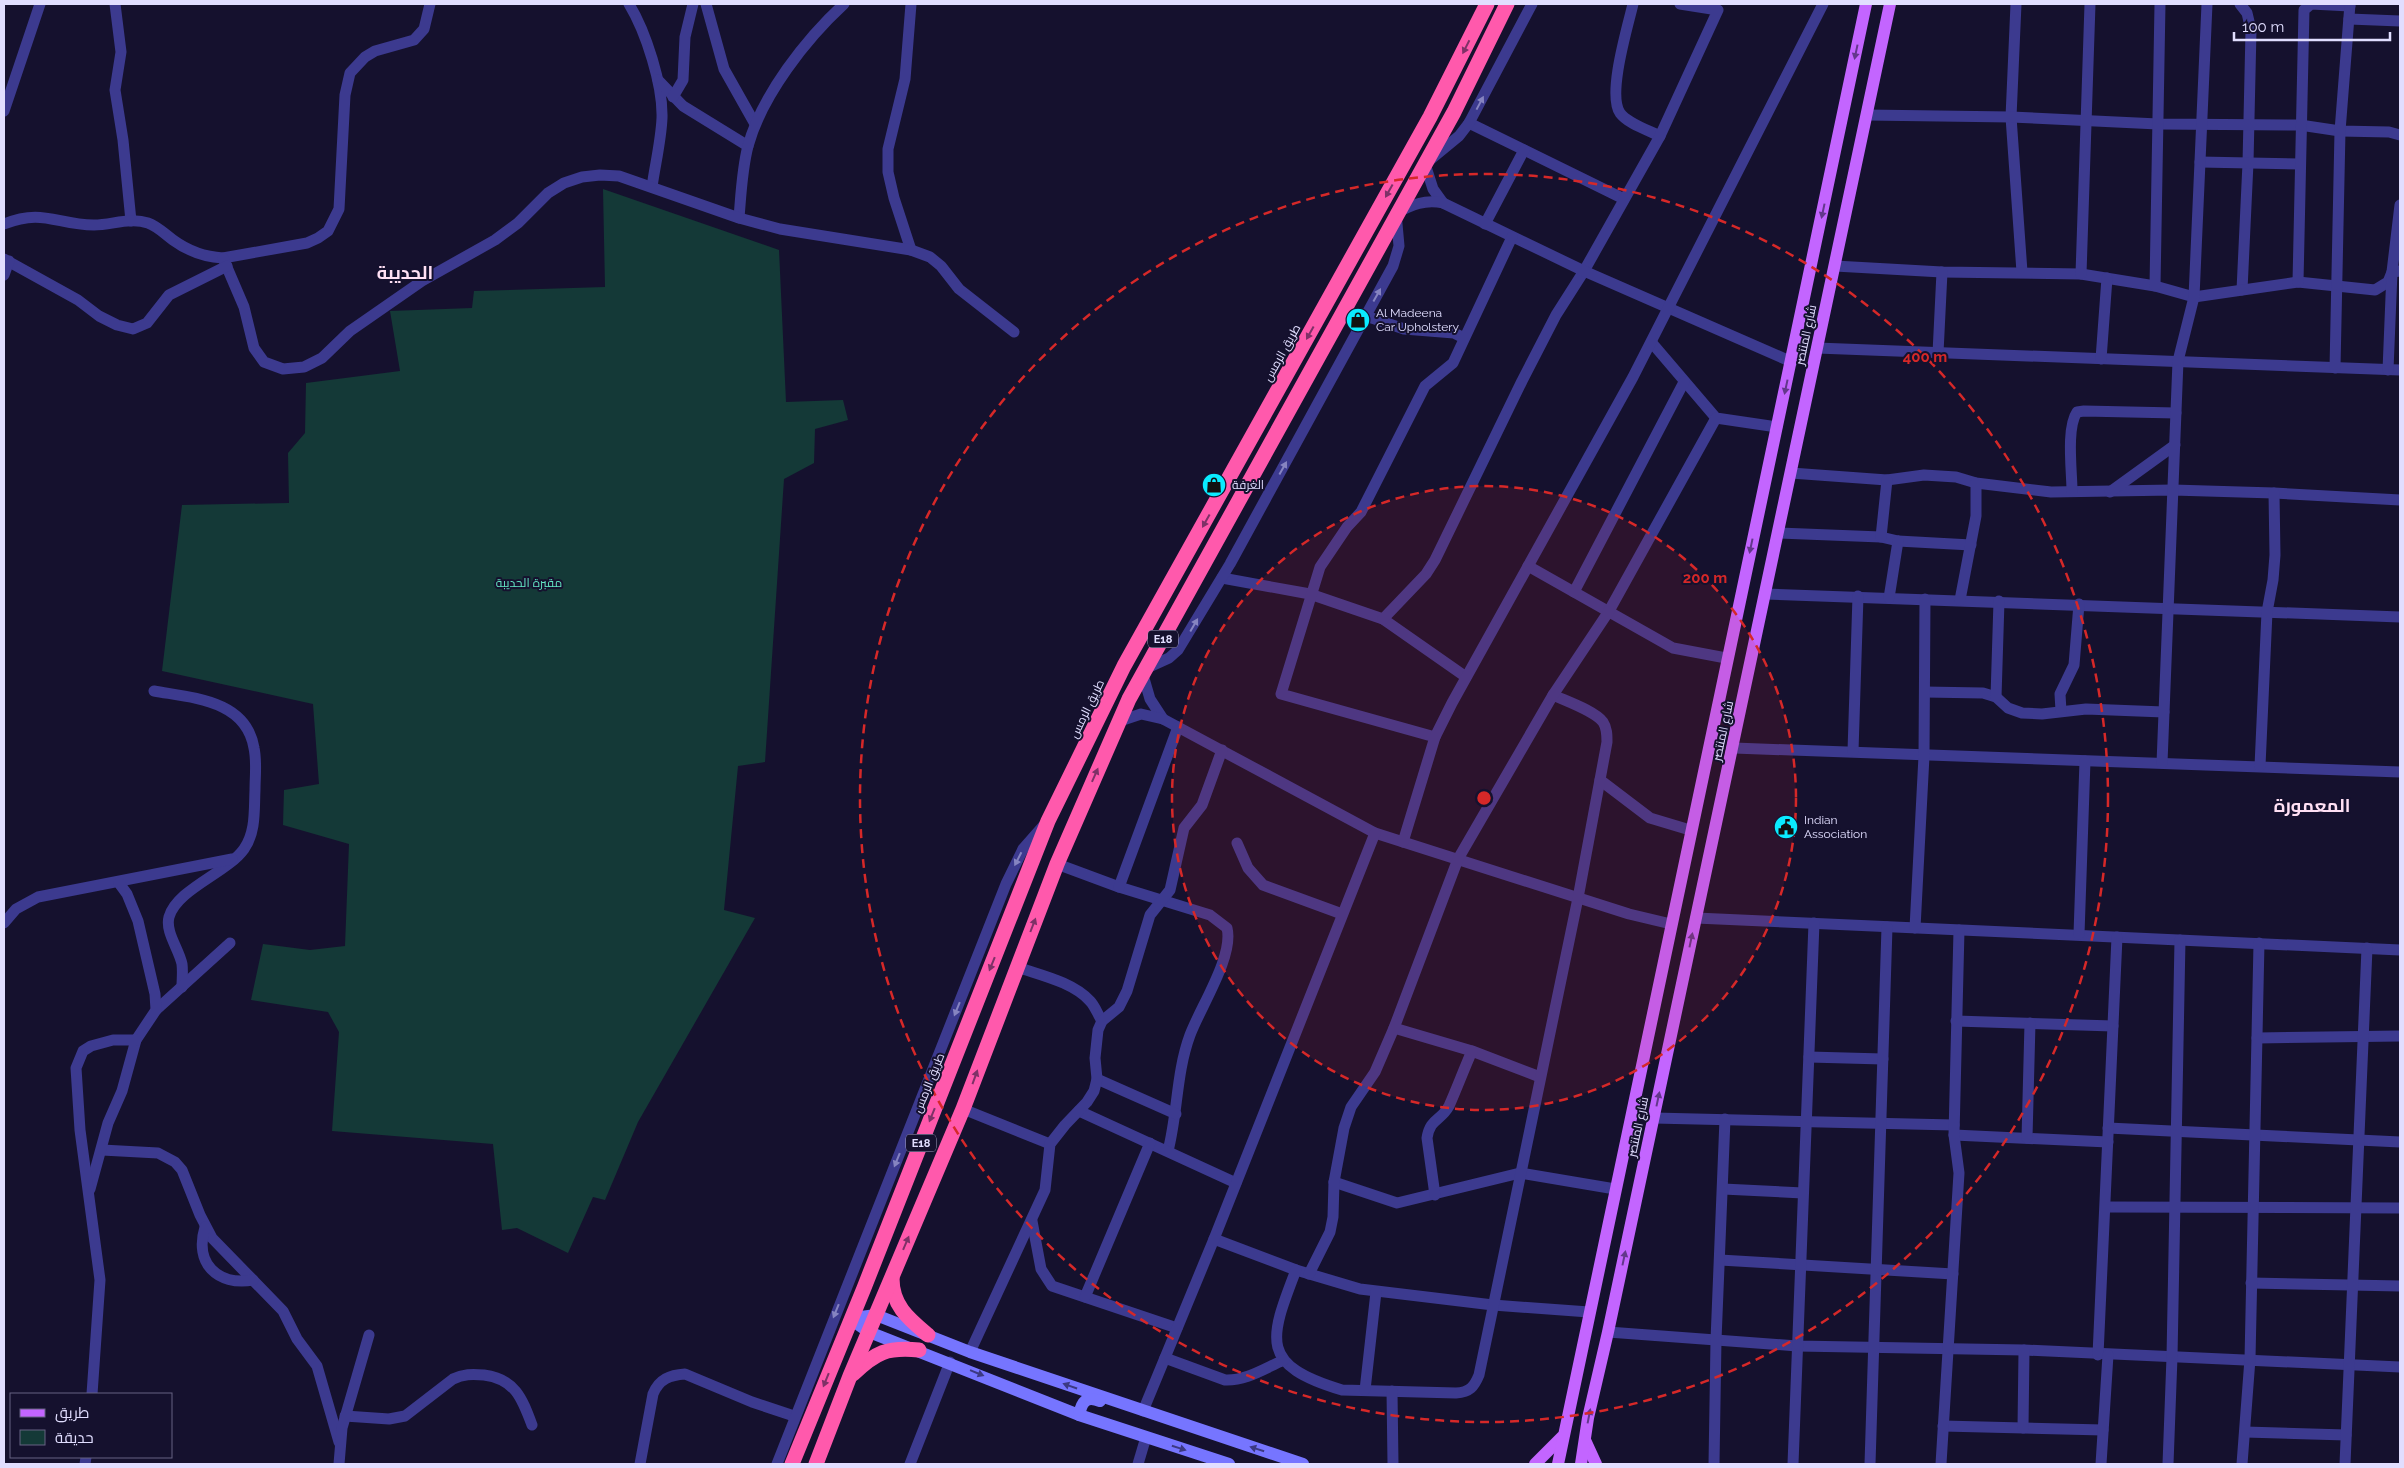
<svg xmlns="http://www.w3.org/2000/svg" width="2404" height="1468" font-family="Raleway,Cairo,sans-serif">
  <rect width="100%" height="100%" fill="#15112e"/>
  <path fill="#143937" d="M603 189 779 250 786 402 843 400 848 420 815 429 814 463 784 479 765 762 738 766 724 910 755 918 638 1122 605 1200 593 1197 568 1253 517 1228 502 1230 493 1144 332 1131 339 1032 328 1012 251 1000 263 944 310 950 345 946 349 844 283 825 284 790 319 784 313 704 162 671 182 505 289 503 288 453 305 433 306 383 400 371 390 311 472 308 474 291 605 287Z"/>
  <g fill="none" stroke-linecap="round" stroke-linejoin="round">
    <g stroke="#3c3a8f" stroke-width="11">
      <path d="M115 4 121 52 115 90 123 140 131 221"/>
      <path d="M629 4C646 32 663 85 662 118 661 141 655 165 652 187"/>
      <path d="M706 4 724 69 755 124"/>
      <path d="M1633 4C1628 26 1607 94 1620 113 1628 124 1648 130 1660 136"/>
      <path d="M2016 4 2011 117 2022 272"/>
      <path d="M2240 4 2247 13 2251 30 2248 163 2242 290"/>
      <path d="M2349 19 2400 21"/>
      <path d="M658 80 683 106 748 146"/>
      <path d="M673 97 683 80 685 37 693 4"/>
      <path d="M4 111 40 4"/>
      <path d="M1867 115 2011 117 2158 124 2300 125 2340 131 2389 132 2400 135"/>
      <path d="M1469 123 1624 199"/>
      <path d="M2200 162 2300 164"/>
      <path d="M1443 203 1433 189 1425 164 1459 136 1469 123 1532 4"/>
      <path d="M739 218C741 194 742 169 748 146 762 95 806 39 844 4"/>
      <path d="M4 224C43 208 57 225 94 225 112 225 130 217 148 223 157 226 165 234 173 240 188 251 204 257 223 258L307 243 318 238 328 231 339 209 345 95 350 73 365 57 375 51 414 40 424 29 430 4"/>
      <path d="M1485 224 1524 150"/>
      <path d="M911 250 894 198 888 172V149L905 79 911 4"/>
      <path d="M223 258 244 307 254 348 264 362 283 369 304 367 322 358 350 331 422 281 495 240 518 223 548 193 564 183 582 177 600 175 619 176 739 218 780 229 911 250 930 257 941 266 959 289 1014 332"/>
      <path d="M4 259 78 300 99 316 117 325 133 329 147 323 169 295 227 266"/>
      <path d="M1835 266 1942 272 2081 274 2155 286 2194 297 2298 282 2375 290 2388 282 2392 272 2400 271"/>
      <path d="M2081 274 2090 4"/>
      <path d="M4 275 9 261"/>
      <path d="M2298 282 2304 10 2311 4 2350 6"/>
      <path d="M2155 286 2160 4"/>
      <path d="M1366 316 1404 329 1454 333 1464 338"/>
      <path d="M1652 343 1716 418 1777 427"/>
      <path d="M1817 348 2400 370"/>
      <path d="M1938 353 1942 272"/>
      <path d="M2101 359 2107 278"/>
      <path d="M2335 368 2340 131 2350 4"/>
      <path d="M2388 370 2392 272 2400 205"/>
      <path d="M1791 473 1887 480 1924 475 1956 477 1976 483 2051 492 2173 490 2274 493 2400 500"/>
      <path d="M2072 491C2072 472 2066 428 2077 412L2084 411 2176 413"/>
      <path d="M2110 492 2175 445"/>
      <path d="M1779 533 1881 537 1898 541 1971 545"/>
      <path d="M1881 537 1887 480"/>
      <path d="M1528 566 1673 648 1726 658"/>
      <path d="M1222 578 1310 594 1383 619 1466 677"/>
      <path d="M1574 592 1684 382"/>
      <path d="M1766 594 2400 617"/>
      <path d="M1889 598 1898 541"/>
      <path d="M1960 600 1976 516V483"/>
      <path d="M1383 619 1426 574 1435 560 1522 381 1556 315 1584 271 1660 136 1718 10 1680 4"/>
      <path d="M1147 668 1169 658 1178 650 1230 564 1393 266 1399 246 1396 213C1412 205 1425 199 1443 203L1584 271 1792 362"/>
      <path d="M1143 675 1150 699 1163 719"/>
      <path d="M154 691C193 698 246 700 254 748 257 762 255 776 255 790 254 810 256 832 244 849 227 873 177 889 169 917 165 932 179 949 182 964 183 972 182 979 182 987"/>
      <path d="M1925 692 1983 693 1996 697 2008 708 2022 713 2042 714 2086 709 2164 712"/>
      <path d="M1996 697 1999 601"/>
      <path d="M2061 711 2060 694 2074 665 2079 604"/>
      <path d="M1120 721 1141 714 1163 719 1375 833 1629 914 1671 924"/>
      <path d="M1435 737 1281 694 1320 567 1347 527 1361 512 1425 386 1453 363 1512 237"/>
      <path d="M1734 748 2400 772"/>
      <path d="M1853 751 1858 596"/>
      <path d="M2162 763 2178 361 2194 297 2207 4"/>
      <path d="M2260 766 2267 612 2273 580 2275 555 2274 493"/>
      <path d="M1600 780 1650 818 1690 830"/>
      <path d="M1403 842 1435 737 1452 703 1633 377 1823 4"/>
      <path d="M1237 843 1248 868 1263 885 1342 914"/>
      <path d="M1057 864 1119 887 1210 915 1227 928C1234 956 1201 1006 1190 1035 1176 1073 1178 1112 1168 1151"/>
      <path d="M1119 887 1178 727"/>
      <path d="M1696 918 2400 950"/>
      <path d="M4 923 16 909 38 897 232 859"/>
      <path d="M1915 928 1924 756 1925 599"/>
      <path d="M2079 934 2085 761"/>
      <path d="M1017 967C1040 975 1073 982 1090 1001 1095 1006 1098 1015 1102 1021"/>
      <path d="M156 1010 230 943"/>
      <path d="M1956 1021 2113 1026"/>
      <path d="M1394 1028 1472 1051 1540 1077"/>
      <path d="M2257 1038 2400 1036"/>
      <path d="M1809 1057 1883 1059"/>
      <path d="M1097 1079 1176 1114"/>
      <path d="M963 1109 1050 1144"/>
      <path d="M1079 1111 1236 1183"/>
      <path d="M1654 1118 1954 1125"/>
      <path d="M2108 1128 2400 1142"/>
      <path d="M1954 1135 2108 1142"/>
      <path d="M2027 1138 2030 1023"/>
      <path d="M102 1150 158 1153 175 1162 182 1170 200 1215 212 1238 283 1311 297 1339 317 1366 339 1442"/>
      <path d="M1334 1182 1397 1203 1520 1173 1615 1189"/>
      <path d="M90 1189 108 1123 122 1091 136 1040 156 1010 155 994 138 921 127 894 119 883"/>
      <path d="M1723 1189 1803 1193"/>
      <path d="M1435 1195 1427 1138C1430 1118 1441 1121 1449 1106 1457 1088 1464 1069 1472 1051"/>
      <path d="M2106 1207 2400 1208"/>
      <path d="M1032 1221 1041 1269 1052 1286 1177 1328"/>
      <path d="M205 1227C194 1263 217 1286 253 1280"/>
      <path d="M1214 1239 1296 1270 1360 1289 1493 1305 1589 1312"/>
      <path d="M1720 1260 1953 1274"/>
      <path d="M1296 1270C1269 1340 1259 1365 1342 1390L1456 1393C1470 1392 1474 1387 1479 1375L1578 898 1607 742C1607 735 1607 728 1603 722 1595 711 1566 701 1553 695"/>
      <path d="M1309 1274 1330 1232 1333 1217 1334 1182 1344 1128 1351 1107 1375 1072 1394 1028 1458 859 1553 695 1609 611 1716 418"/>
      <path d="M2251 1283 2400 1286"/>
      <path d="M1085 1297 1150 1143"/>
      <path d="M1608 1332 1797 1346 2024 1350 2400 1367"/>
      <path d="M970 1352 1045 1190 1050 1144 1065 1125 1087 1102 1094 1091 1097 1079 1095 1058 1098 1030 1102 1021 1119 1007 1127 991 1150 915 1170 890 1184 828 1202 805 1222 750"/>
      <path d="M2098 1355 2117 937"/>
      <path d="M1165 1358 1225 1380C1246 1381 1265 1368 1284 1360"/>
      <path d="M1365 1390 1376 1292"/>
      <path d="M1392 1391 1393 1464"/>
      <path d="M92 1394 100 1280 80 1130 76 1068 83 1051 91 1046 113 1040H136"/>
      <path d="M1143 1411 1214 1239 1375 833"/>
      <path d="M345 1416 389 1419 405 1416 453 1379C463 1374 472 1374 484 1375 515 1379 522 1398 532 1425"/>
      <path d="M1943 1426 2103 1430"/>
      <path d="M2023 1428 2024 1350"/>
      <path d="M2245 1432 2346 1435"/>
      <path d="M85 1464 86 1457"/>
      <path d="M339 1464 342 1428 369 1335"/>
      <path d="M640 1464 653 1394C659 1379 670 1375 685 1374L752 1402 794 1416"/>
      <path d="M777 1464 1006 884 1023 849 1045 824"/>
      <path d="M910 1464 950 1362"/>
      <path d="M1138 1464 1146 1437"/>
      <path d="M1714 1464 1716 1340 1725 1119"/>
      <path d="M1793 1464 1814 923"/>
      <path d="M1870 1464 1887 927"/>
      <path d="M1941 1464 1959 1173 1954 1135 1959 930"/>
      <path d="M2101 1464 2108 1355"/>
      <path d="M2168 1464 2172 1357 2180 940"/>
      <path d="M2242 1464 2250 1359 2259 943"/>
      <path d="M2345 1464 2367 948"/>
    </g>
    <g stroke="#7675ff" stroke-width="12">
      <path d="M854 1313 859 1325 869 1332 1079 1415 1229 1464"/>
      <path d="M848 1327 861 1317 876 1315 970 1352 1303 1464"/>
      <path d="M1079 1415C1082 1401 1086 1396 1100 1401"/>
    </g>
    <g stroke="#c365ff" stroke-width="12">
      <path d="M1585 1440 1596 1464"/>
      <path d="M1535 1464 1562 1437"/>
      <path d="M1558 1464 1866 4"/>
      <path d="M1581 1464 1588 1418 1608 1332 1890 4"/>
    </g>
    <g stroke="#ff59ac" stroke-width="15">
      <path d="M892 1278C892 1306 909 1319 928 1335"/>
      <path d="M853 1374C876 1352 887 1347 919 1350"/>
      <path d="M792 1464 864 1288 1048 821 1124 666 1430 117 1487 4"/>
      <path d="M816 1464 850 1376 963 1109 1057 864 1129 699 1454 112 1507 4"/>
    </g>
  </g>
  <defs><path id="oneway-solid" d="M-6-.8H1V-3.2L6.5 0L1 3.2V.8H-6Z" transform="scale(1.25)"/></defs>
  <g fill="#7e3167">
    <use href="#oneway-solid" transform="translate(1466 47) rotate(117)"/>
    <use href="#oneway-solid" transform="translate(1389 191) rotate(119)"/>
    <use href="#oneway-solid" transform="translate(1310 333) rotate(119)"/>
    <use href="#oneway-solid" transform="translate(1206 521) rotate(119)"/>
    <use href="#oneway-solid" transform="translate(1095 775) rotate(-66)"/>
    <use href="#oneway-solid" transform="translate(1033 925) rotate(-69)"/>
    <use href="#oneway-solid" transform="translate(992 964) rotate(112)"/>
    <use href="#oneway-solid" transform="translate(975 1077) rotate(-70)"/>
    <use href="#oneway-solid" transform="translate(932 1115) rotate(112)"/>
    <use href="#oneway-solid" transform="translate(906 1243) rotate(-67)"/>
    <use href="#oneway-solid" transform="translate(826 1380) rotate(112)"/>
  </g>
  <g fill="#63378c">
    <use href="#oneway-solid" transform="translate(1856 52) rotate(102)"/>
    <use href="#oneway-solid" transform="translate(1823 211) rotate(102)"/>
    <use href="#oneway-solid" transform="translate(1786 387) rotate(102)"/>
    <use href="#oneway-solid" transform="translate(1751 546) rotate(102)"/>
    <use href="#oneway-solid" transform="translate(1691 940) rotate(-78)"/>
    <use href="#oneway-solid" transform="translate(1658 1099) rotate(-78)"/>
    <use href="#oneway-solid" transform="translate(1624 1258) rotate(-78)"/>
    <use href="#oneway-solid" transform="translate(1589 1416) rotate(-79)"/>
  </g>
  <g fill="#8684c1">
    <use href="#oneway-solid" transform="translate(1480 103) rotate(-62)"/>
    <use href="#oneway-solid" transform="translate(1377 295) rotate(-61)"/>
    <use href="#oneway-solid" transform="translate(1283 468) rotate(-61)"/>
    <use href="#oneway-solid" transform="translate(1194 625) rotate(-60)"/>
    <use href="#oneway-solid" transform="translate(1018 859) rotate(117)"/>
    <use href="#oneway-solid" transform="translate(957 1009) rotate(112)"/>
    <use href="#oneway-solid" transform="translate(897 1160) rotate(112)"/>
    <use href="#oneway-solid" transform="translate(836 1311) rotate(112)"/>
  </g>
  <g fill="#3c3982">
    <use href="#oneway-solid" transform="translate(977 1373) rotate(22)"/>
    <use href="#oneway-solid" transform="translate(1070 1386) rotate(-161)"/>
    <use href="#oneway-solid" transform="translate(1179 1448) rotate(18)"/>
    <use href="#oneway-solid" transform="translate(1257 1449) rotate(-162)"/>
  </g>
  <circle cx="1484" cy="798" r="312" fill="#d62828" fill-opacity=".12"/>
  <g fill="none" stroke="#d62828" stroke-width="2.5" stroke-dasharray="9 6">
    <circle cx="1484" cy="798" r="312"/>
    <circle cx="1484" cy="798" r="624"/>
  </g>
  <defs>
    <g id="shop-disc" transform="scale(1.25)"><circle r="9.5" fill="#0aebff" stroke="#15112e"/><path d="M-5-2.5h2.3a2.7 3.5 0 0 1 5.4 0H5L5.5 6h-11ZM-1.5-2.5h3a1.5 2.3 0 0 0-3 0Z" fill="#111"/></g>
    <g id="civic-disc" transform="scale(1.25)"><circle r="9.5" fill="#0aebff" stroke="#15112e"/><path d="M-.6-6.5H3V-4.5H.6V-3L4-1V1h2V6H-6V1h2V-1L-.6-3ZM-1.2 2.5V6h2.4V2.5Z" fill="#111"/></g>
  </defs>
  <g fill-rule="evenodd">
    <use href="#shop-disc" x="1358" y="320"/>
    <use href="#shop-disc" x="1214" y="485"/>
    <use href="#civic-disc" x="1786" y="827"/>
  </g>
  <g text-anchor="middle" dominant-baseline="central" stroke-width="4" stroke-linejoin="round" paint-order="stroke">
    <g fill="#15112e" stroke="#a4a0c0" stroke-width="1">
      <rect x="1148" y="630.5" width="30" height="17" rx="4"/>
      <rect x="906" y="1134.5" width="30" height="17" rx="4"/>
    </g>
    <g font-size="11" font-weight="bold" fill="#e1deff">
      <text x="1163" y="639">E18</text>
      <text x="921" y="1143">E18</text>
    </g>
    <g font-size="12" fill="#e1deff" stroke="#15112e" text-anchor="start">
      <text x="1376" y="313">Al Madeena<tspan x="1376" dy="14">Car Upholstery</tspan></text>
      <text x="1232" y="485">الغرفة</text>
      <text x="1804" y="820">Indian<tspan x="1804" dy="14">Association</tspan></text>
    </g>
    <g font-size="12" fill="#e1deff" stroke="#15112e">
      <text transform="translate(1806 335) rotate(-78)">شارع المنتصر</text>
      <text transform="translate(1282 353) rotate(-61)">طريق الرمس</text>
      <text transform="translate(1087 709) rotate(-64)">طريق الرمس</text>
      <text transform="translate(1723 731) rotate(-78)">شارع المنتصر</text>
      <text transform="translate(929 1083) rotate(-68)">طريق الرمس</text>
      <text transform="translate(1638 1127) rotate(-78)">شارع المنتصر</text>
    </g>
    <g font-size="12" fill="#63e6c3" stroke="#15112e">
      <text x="529" y="583">مقبرة الحديبة</text>
    </g>
    <g font-size="18" font-weight="bold" fill="#ffe0f4" stroke="#15112e">
      <text x="405" y="272">الحديبة</text>
      <text x="2312" y="805">المعمورة</text>
    </g>
  </g>
  <circle cx="1484" cy="798" r="8" fill="#d62828" stroke="#15112e" stroke-width="2.5"/>
  <g font-size="15" text-anchor="middle" font-weight="bold" fill="#d62828" stroke="#15112e" stroke-width="4" stroke-linejoin="round" paint-order="stroke">
    <text x="1925" y="362">400 m</text>
    <text x="1705" y="583">200 m</text>
  </g>
  <rect width="2404" height="1468" fill="none" stroke="#e1deff" stroke-width="10"/>
  <rect x="10" y="1393" width="162" height="65" fill="#15112e" stroke="#676382"/>
  <rect x="20" y="1409" width="25" height="8" fill="#c365ff" stroke="#676382"/>
  <text x="55" y="1418" font-size="15" fill="#e1deff">طريق</text>
  <rect x="20" y="1430" width="25" height="15" fill="#143937" stroke="#676382"/>
  <text x="55" y="1443" font-size="15" fill="#e1deff">حديقة</text>
  <path d="M2234 32v8h156v-8" fill="none" stroke="#e1deff" stroke-width="2.5"/>
  <text x="2242" y="32" font-size="15" fill="#e1deff" stroke="#15112e" stroke-width="4" paint-order="stroke">100 m</text>
</svg>
